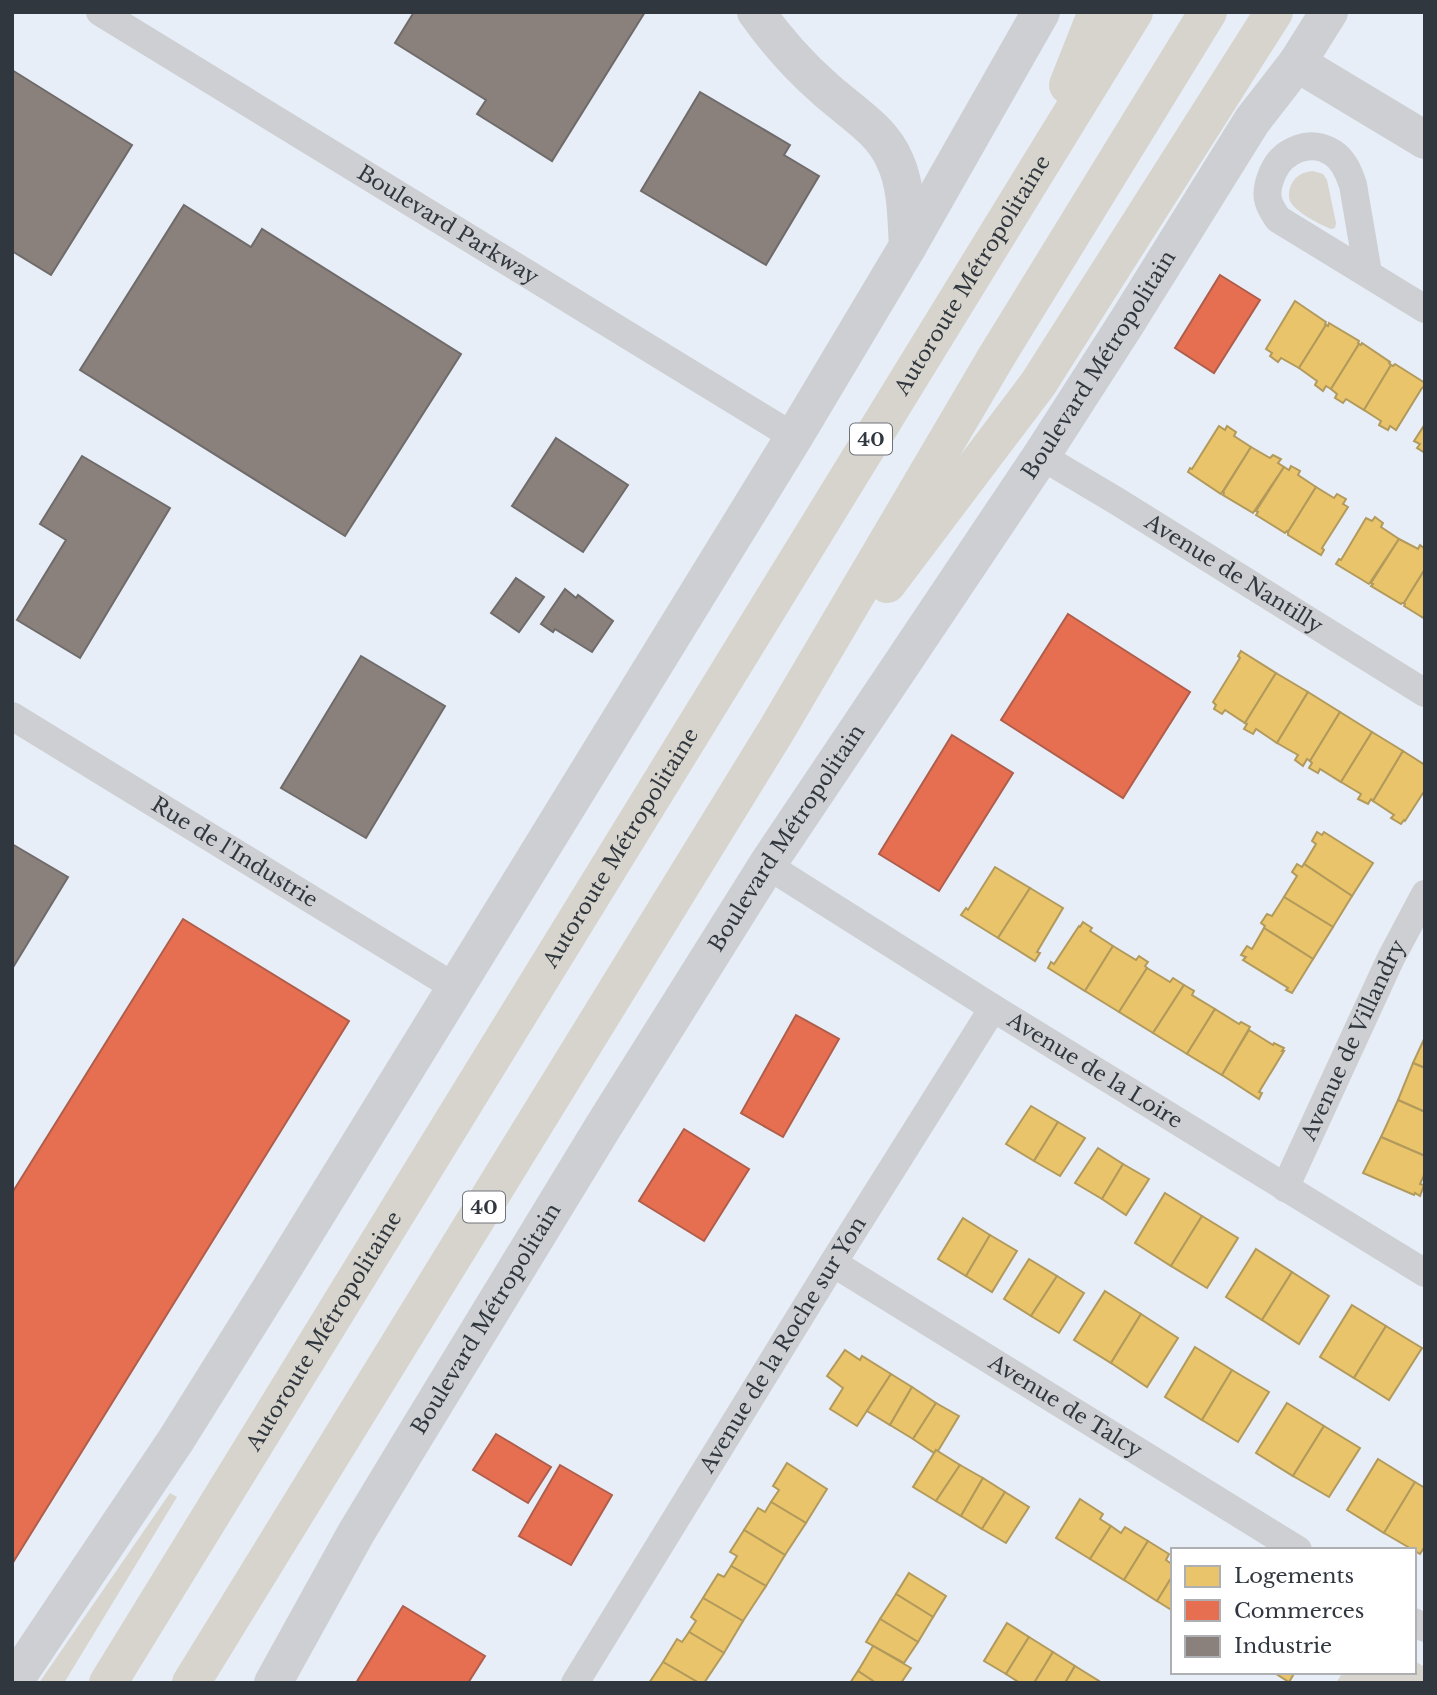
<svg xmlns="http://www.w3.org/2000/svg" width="1437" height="1695" font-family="'Libre Baskerville',serif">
  <rect width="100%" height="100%" fill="#e7eef7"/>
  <g fill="#d7d5ce">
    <path d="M1313 171 1323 174 1327 180 1336 223 1335 228 1331 229C1321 225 1295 212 1290 201 1288 196 1289 190 1291 185 1296 175 1303 172 1313 171Z"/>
    <path d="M170 1493 177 1497 64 1683H39Z"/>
    <path d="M1414 1661 1425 1667V1683H1336L1343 1672H1414Z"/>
  </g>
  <g fill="#e9c46a" stroke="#b29a5d" stroke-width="2">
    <path d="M1295 301 1326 322 1325 324 1326 325 1299 368 1281 358 1278 362 1270 356 1272 353 1266 349Z"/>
    <path d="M1329 323 1359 341 1358 343 1359 344 1331 389 1326 386 1323 391 1315 385 1317 381 1299 368 1326 325 1328 326Z"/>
    <path d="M1362 343 1390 362 1389 363 1391 365 1364 410 1346 399 1343 403 1335 398 1337 394 1331 389 1359 344 1361 345Z"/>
    <path d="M1395 364 1425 383V386L1422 388 1396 430 1390 426 1388 430 1379 425 1381 421 1364 410 1391 365 1393 366Z"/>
    <path d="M1425 424V453L1417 448 1420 444 1414 441Z"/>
    <path d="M1219 426 1225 430 1227 426 1236 432 1234 436 1251 447 1221 494 1188 472 1190 468 1192 469Z"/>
    <path d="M1251 447 1270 458 1273 455 1281 459 1278 463 1284 467 1253 513 1223 495 1224 493 1223 492Z"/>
    <path d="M1291 466 1300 471 1298 475 1316 487 1288 532 1287 531 1285 533 1256 515 1258 512 1256 511 1284 467 1289 470Z"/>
    <path d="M1316 487 1334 498 1337 494 1346 499 1343 504 1348 507 1322 548 1324 550 1321 555 1288 535V532Z"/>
    <path d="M1375 517 1383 523 1381 527 1399 539 1369 584 1336 564 1339 559 1341 560 1366 518 1372 521Z"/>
    <path d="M1399 539 1418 549 1420 545 1425 549V569L1404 603H1402L1401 604 1371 586 1373 584 1371 583Z"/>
    <path d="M1425 569V619L1404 606 1405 604 1404 603Z"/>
    <path d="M1241 651 1276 673 1245 723 1225 710 1222 714 1214 709 1216 705 1213 702 1240 658 1238 656Z"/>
    <path d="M1276 673 1308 692 1277 743 1256 729 1253 734 1244 729 1247 724 1245 723Z"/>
    <path d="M1308 692 1340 712 1310 761 1307 759 1303 766 1295 760 1298 755 1277 743Z"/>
    <path d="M1340 712 1372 732 1341 782 1320 769 1318 773 1309 768 1312 763 1310 761Z"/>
    <path d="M1372 732 1403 751 1373 801 1371 799 1368 804 1358 799 1361 794 1341 782Z"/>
    <path d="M1403 751 1425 765V790L1405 821 1404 820 1401 824 1391 818 1394 815 1373 801Z"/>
    <path d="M1317 832 1322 835 1324 832 1373 863 1352 896 1304 864 1316 844 1312 841Z"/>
    <path d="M1297 864 1302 867 1304 864 1352 896 1333 927 1284 897 1297 876 1292 872Z"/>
    <path d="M995 867 1030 888 998 938 961 915 966 908 968 910Z"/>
    <path d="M1030 888 1063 908 1037 952 1040 953 1035 961 998 938Z"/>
    <path d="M1284 897 1333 927 1313 959 1264 928 1265 926 1261 923 1267 914 1272 916Z"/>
    <path d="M1083 922 1092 928 1090 931 1113 946 1085 991 1048 968 1051 962 1054 964 1079 926 1080 927Z"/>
    <path d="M1264 928 1313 959 1292 993 1286 990 1288 988 1243 960 1246 957 1241 955 1247 946 1252 949Z"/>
    <path d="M1113 946 1136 960 1139 956 1148 962 1145 966 1147 968 1119 1012 1085 991Z"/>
    <path d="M1147 968 1170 982 1173 978 1184 985 1153 1033 1119 1012Z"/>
    <path d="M1184 985 1194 991 1192 995 1215 1009 1187 1054 1153 1033Z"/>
    <path d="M1215 1009 1239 1024 1241 1022 1250 1027 1222 1075 1187 1054Z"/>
    <path d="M1249 1030 1273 1045 1274 1043 1284 1048 1282 1051H1284L1259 1092 1262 1093 1259 1099 1222 1075Z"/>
    <path d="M1425 1037V1068L1413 1063Z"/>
    <path d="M1413 1063 1425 1068V1112L1398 1100Z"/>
    <path d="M1398 1100 1425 1112V1156L1381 1137Z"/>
    <path d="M1031 1106 1058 1122 1034 1161 1006 1144Z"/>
    <path d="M1058 1122 1085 1138 1060 1176 1034 1161Z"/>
    <path d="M1381 1137 1425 1156V1173L1420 1184 1424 1185 1420 1196 1415 1193 1414 1195 1363 1173Z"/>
    <path d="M1098 1148 1123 1164 1102 1199 1075 1183Z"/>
    <path d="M1123 1164 1149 1179 1126 1215 1102 1199Z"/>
    <path d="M1165 1193 1202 1216 1171 1266 1135 1243Z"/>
    <path d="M1202 1216 1238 1238 1207 1288 1171 1266Z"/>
    <path d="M963 1218 990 1235 966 1276 938 1259Z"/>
    <path d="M990 1235 1017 1251 992 1292 966 1276Z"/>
    <path d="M1256 1249 1292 1272 1262 1320 1226 1297Z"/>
    <path d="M1029 1259 1057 1276 1031 1316 1004 1299Z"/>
    <path d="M1292 1272 1329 1296 1299 1344 1262 1320Z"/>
    <path d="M1057 1276 1084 1293 1059 1333 1031 1316Z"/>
    <path d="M1105 1291 1141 1314 1111 1363 1074 1340Z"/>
    <path d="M1352 1305 1386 1326 1354 1378 1320 1357Z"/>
    <path d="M1141 1314 1178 1338 1147 1387 1111 1363Z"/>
    <path d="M1386 1326 1422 1348 1389 1400 1354 1378Z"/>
    <path d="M1195 1347 1232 1370 1202 1420 1165 1397Z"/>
    <path d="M845 1350 860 1360 862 1356 891 1374 857 1426 830 1409 843 1388 827 1376Z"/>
    <path d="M1232 1370 1269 1392 1238 1442 1202 1420Z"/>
    <path d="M891 1374 912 1387 890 1425 867 1411Z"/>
    <path d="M912 1387 936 1403 913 1439 890 1425Z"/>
    <path d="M936 1403 959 1416 938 1451 936 1450 934 1453 913 1439Z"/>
    <path d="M1287 1403 1324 1426 1293 1476 1256 1453Z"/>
    <path d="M1324 1426 1360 1448 1329 1497 1293 1476Z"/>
    <path d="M936 1450 960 1465 936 1501 913 1487Z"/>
    <path d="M1378 1459 1415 1482 1384 1533 1347 1510Z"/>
    <path d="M787 1463 827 1489 806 1523 771 1502 779 1490 773 1486Z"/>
    <path d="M960 1465 983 1478 961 1516 936 1501Z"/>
    <path d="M983 1478 1005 1492 982 1529 961 1516Z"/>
    <path d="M1415 1482 1425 1488V1546L1420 1554 1384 1533Z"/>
    <path d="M1005 1492 1029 1507 1006 1543 982 1529Z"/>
    <path d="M1080 1499 1103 1514 1100 1519 1111 1526 1090 1559 1056 1538Z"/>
    <path d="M771 1502 806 1523 785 1555 744 1530 758 1508 765 1512Z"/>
    <path d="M1111 1526 1121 1533 1125 1527 1148 1541 1124 1580 1090 1559Z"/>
    <path d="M744 1530 785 1555 766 1586 731 1566 737 1556 730 1552Z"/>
    <path d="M1148 1541 1169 1554 1166 1560 1173 1565V1575L1157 1601 1124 1580Z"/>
    <path d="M731 1566 766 1586 743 1621 703 1598 718 1574 724 1577Z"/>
    <path d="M909 1573 946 1596 933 1617 896 1594Z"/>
    <path d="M1173 1575V1611L1157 1601Z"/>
    <path d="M896 1594 933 1617 918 1642 880 1619Z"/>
    <path d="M703 1598 743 1621 724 1653 689 1632 696 1621 691 1617Z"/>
    <path d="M880 1619 918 1642 904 1663 866 1642Z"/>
    <path d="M1007 1623 1029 1637 1006 1674 984 1661Z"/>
    <path d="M689 1632 724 1653 704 1683H699L663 1662 677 1639 682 1642Z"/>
    <path d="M1029 1637 1053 1652 1034 1683H1020L1006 1674Z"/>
    <path d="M873 1646 911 1668 901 1683H876L858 1671Z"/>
    <path d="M1053 1652 1075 1666 1065 1683H1034Z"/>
    <path d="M663 1662 699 1683H649Z"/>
    <path d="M1075 1666 1099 1681 1097 1683H1065Z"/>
    <path d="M858 1671 876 1683H850Z"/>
    <path d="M1273 1672H1295L1289 1682Z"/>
  </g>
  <g fill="#e76f51" stroke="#b05e4c" stroke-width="2">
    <path d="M1220 275 1260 300 1214 373 1175 348Z"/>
    <path d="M1068 614 1190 692 1123 798 1001 720Z"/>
    <path d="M952 735 1013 773 939 891 879 854Z"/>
    <path d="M183 919 349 1021 12 1564V1193Z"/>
    <path d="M796 1015 839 1039 783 1137 741 1113Z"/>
    <path d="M684 1129 749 1169 704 1241 639 1201Z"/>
    <path d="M496 1434 551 1467 528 1503 473 1470Z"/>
    <path d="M560 1465 612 1495 571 1565 519 1536Z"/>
    <path d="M403 1606 485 1656 468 1683H356Z"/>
  </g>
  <g fill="#8a817c" stroke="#6f6b6a" stroke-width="2">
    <path d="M414 12H645L552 161 477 114 486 100 395 43Z"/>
    <path d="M12 70 132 145 51 275 12 251Z"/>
    <path d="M700 92 790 145 784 155 819 176 766 265 641 191Z"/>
    <path d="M184 205 251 247 262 229 461 354 345 536 80 370Z"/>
    <path d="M556 438 628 485 583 552 512 506Z"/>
    <path d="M82 456 170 508 80 658 17 620 66 540 40 524Z"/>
    <path d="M516 578 544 597 519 632 491 613Z"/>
    <path d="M565 589 576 598 578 595 613 621 592 652 555 629 553 632 541 624Z"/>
    <path d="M361 656 445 706 366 838 281 788Z"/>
    <path d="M12 844 68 877 12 969Z"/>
  </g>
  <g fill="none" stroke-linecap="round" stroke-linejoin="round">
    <g stroke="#cdcfd2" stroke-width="28">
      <path id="s1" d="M100 12 794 437"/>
      <path d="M1368 273 1353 185C1349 173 1344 160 1333 153 1311 138 1283 150 1273 172 1269 181 1266 190 1268 199 1269 206 1274 213 1278 219L1425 309"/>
      <path id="s2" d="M1041 456 1115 500 1425 693"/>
      <path id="s3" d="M12 716 456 988"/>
      <path id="s4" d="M767 865 993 1008 1425 1273"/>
      <path id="s5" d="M1285 1188 1390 960 1425 894"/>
      <path id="s6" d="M833 1263 1298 1550"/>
      <path d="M1414 1622 1425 1628"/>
      <path id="s7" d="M575 1683 833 1263 993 1008"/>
    </g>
    <g stroke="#cdcfd2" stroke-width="38">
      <path d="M756 12C776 40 799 66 824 88 849 111 882 129 895 161 907 187 906 218 908 246"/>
      <path d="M1297 63 1425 140"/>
      <path d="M13 1683 176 1440 276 1280 794 437 908 246 1041 12"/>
      <path id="s8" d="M273 1683 356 1533 408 1447 603 1127 767 865 1041 456 1127 322 1252 121 1297 63 1329 12"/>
    </g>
    <g stroke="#d6d4cc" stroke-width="38">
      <path d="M1068 85 1097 12"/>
      <path d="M887 584 1038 384 1274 12"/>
      <path id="s9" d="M108 1683 1134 12"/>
      <path d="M191 1683 776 731 995 359 1208 12"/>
    </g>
  </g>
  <g text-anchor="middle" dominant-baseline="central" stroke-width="7" stroke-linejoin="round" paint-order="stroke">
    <g fill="#fff" stroke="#6f7379" stroke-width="2">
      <rect x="850" y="423.5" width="42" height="31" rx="5"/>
      <rect x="463" y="1191.5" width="42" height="31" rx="5"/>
    </g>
    <g font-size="19" font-weight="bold" fill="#31373f">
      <text x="871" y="439">40</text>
      <text x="484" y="1207">40</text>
    </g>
    <g font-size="21" fill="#31373f" stroke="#fff">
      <text stroke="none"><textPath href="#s1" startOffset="408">Boulevard Parkway</textPath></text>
      <text stroke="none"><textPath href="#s9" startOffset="1652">Autoroute Métropolitaine</textPath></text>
      <text stroke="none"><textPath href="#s8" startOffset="1556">Boulevard Métropolitain</textPath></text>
      <text stroke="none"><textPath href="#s2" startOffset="226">Avenue de Nantilly</textPath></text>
      <text stroke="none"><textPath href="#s8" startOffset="989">Boulevard Métropolitain</textPath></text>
      <text stroke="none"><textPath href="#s9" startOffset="980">Autoroute Métropolitaine</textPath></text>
      <text stroke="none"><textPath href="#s3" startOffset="261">Rue de l'Industrie</textPath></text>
      <text stroke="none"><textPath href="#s5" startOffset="163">Avenue de Villandry</textPath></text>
      <text stroke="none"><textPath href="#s4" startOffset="387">Avenue de la Loire</textPath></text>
      <text stroke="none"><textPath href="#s8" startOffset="422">Boulevard Métropolitain</textPath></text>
      <text stroke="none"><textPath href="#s9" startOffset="413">Autoroute Métropolitaine</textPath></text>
      <text stroke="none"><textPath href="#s7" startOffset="397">Avenue de la Roche sur Yon</textPath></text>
      <text stroke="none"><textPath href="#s6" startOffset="273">Avenue de Talcy</textPath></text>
    </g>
  </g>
  <rect width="1437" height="1695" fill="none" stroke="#31373f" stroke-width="28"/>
  <rect x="1171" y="1548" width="245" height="126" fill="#ffffff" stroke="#adafb2" stroke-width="2"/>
  <rect x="1185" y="1566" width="35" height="21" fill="#e9c46a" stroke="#adafb2" stroke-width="2"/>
  <text x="1234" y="1583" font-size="21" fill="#31373f">Logements</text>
  <rect x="1185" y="1600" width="35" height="21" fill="#e76f51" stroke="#adafb2" stroke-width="2"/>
  <text x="1234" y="1618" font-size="21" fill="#31373f">Commerces</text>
  <rect x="1185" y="1636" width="35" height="21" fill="#8a817c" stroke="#adafb2" stroke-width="2"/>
  <text x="1234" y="1653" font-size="21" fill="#31373f">Industrie</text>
</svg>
